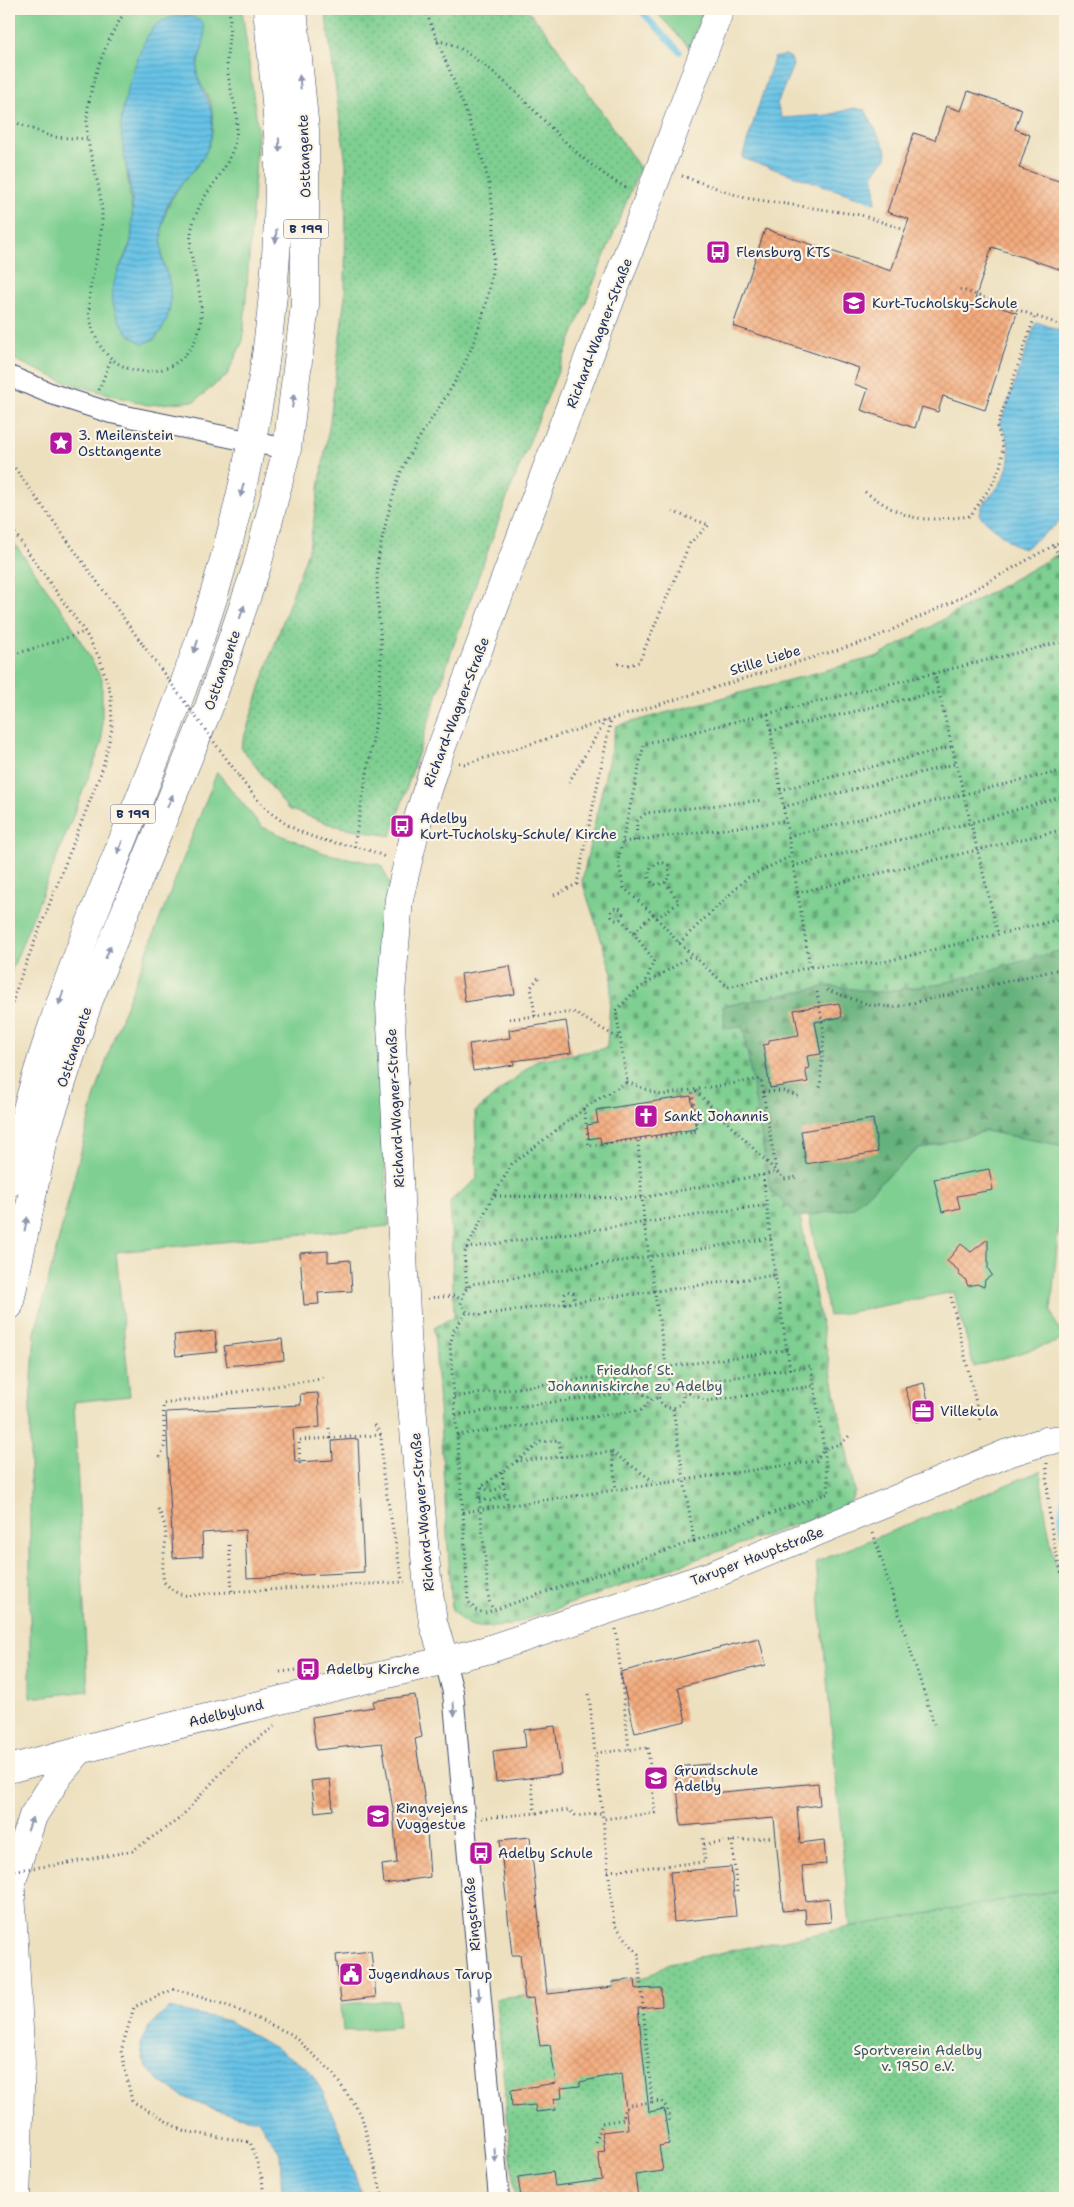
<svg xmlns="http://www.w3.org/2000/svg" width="1074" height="2207" font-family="'Shantell Sans',sans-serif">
  <defs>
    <pattern id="forest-firs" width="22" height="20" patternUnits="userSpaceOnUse" patternTransform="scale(1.25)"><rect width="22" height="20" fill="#66b27b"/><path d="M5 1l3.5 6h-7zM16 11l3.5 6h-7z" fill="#539168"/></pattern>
    <pattern id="cemetery-stones" width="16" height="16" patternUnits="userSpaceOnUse" patternTransform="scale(1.25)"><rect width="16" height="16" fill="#7ecf91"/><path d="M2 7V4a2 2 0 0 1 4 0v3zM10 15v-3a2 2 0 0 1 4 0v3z" fill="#66a87a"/></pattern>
    <pattern id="park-dots" width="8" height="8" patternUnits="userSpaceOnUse" patternTransform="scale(1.25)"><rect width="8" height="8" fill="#7ecf91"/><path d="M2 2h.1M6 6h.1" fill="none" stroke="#66a87a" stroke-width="1.8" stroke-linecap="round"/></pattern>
    <pattern id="water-rules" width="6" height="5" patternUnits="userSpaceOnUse" patternTransform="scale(1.25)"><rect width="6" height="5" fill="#68c3e6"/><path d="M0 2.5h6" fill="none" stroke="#559fbe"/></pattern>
    <pattern id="building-cross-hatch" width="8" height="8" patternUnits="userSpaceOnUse" patternTransform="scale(1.25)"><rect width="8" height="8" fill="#f3ab7d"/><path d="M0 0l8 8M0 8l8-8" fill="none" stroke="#d0936e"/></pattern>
  </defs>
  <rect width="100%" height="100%" fill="#fcf5e5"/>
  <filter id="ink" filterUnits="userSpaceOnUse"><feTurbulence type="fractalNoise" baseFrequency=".02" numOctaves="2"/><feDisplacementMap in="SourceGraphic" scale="10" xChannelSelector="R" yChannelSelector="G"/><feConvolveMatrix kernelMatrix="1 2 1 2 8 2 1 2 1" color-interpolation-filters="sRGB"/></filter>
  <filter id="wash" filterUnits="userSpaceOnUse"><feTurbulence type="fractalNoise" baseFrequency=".0096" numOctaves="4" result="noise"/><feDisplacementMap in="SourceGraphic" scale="20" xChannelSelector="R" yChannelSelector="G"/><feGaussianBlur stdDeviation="1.12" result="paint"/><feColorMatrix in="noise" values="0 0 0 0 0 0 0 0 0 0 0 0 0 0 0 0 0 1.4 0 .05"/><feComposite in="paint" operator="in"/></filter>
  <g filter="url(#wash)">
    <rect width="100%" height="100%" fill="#ede0bf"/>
    <g fill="#7ecf91" stroke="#4c7f78" fill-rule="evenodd">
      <path d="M9 9H242L258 131 243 341 227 375 195 401 148 405 62 381 9 357ZM203 47C201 54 196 65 197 73 198 81 204 89 208 97 214 109 213 126 211 138 206 161 190 171 178 189 168 203 163 218 161 235 157 276 188 300 154 340L132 338 120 322 113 304 119 269 131 241 133 219 121 127 124 103Z"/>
      <path d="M653 9H704L689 47Z"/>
      <path d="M9 536 67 617 102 679V743L9 977Z"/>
      <path d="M217 772 262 827 324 853 381 865 390 884 376 1035 389 1226 116 1252 130 1396 74 1402 88 1691 30 1698V1406L35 1333 94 1099 115 1034Z"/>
      <path d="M985 1131 1065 1146V1191H1062L1051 1311 1063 1340 974 1367 954 1292 829 1316 809 1215 852 1208 917 1150Z"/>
      <path d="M1040 1471C1045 1514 1051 1554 1065 1594V1889L850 1927 816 1562Z"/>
      <path d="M397 2000 399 2027 343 2031 341 2004Z"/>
    </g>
    <path fill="url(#forest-firs)" stroke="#40706c" d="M1065 949V1146L985 1131 917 1150 852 1208 800 1217 770 1190 743 1027 725 1030 723 1006 829 986 877 992 940 984Z"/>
    <path fill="url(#cemetery-stones)" stroke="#4c7f78" d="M1065 550V949L940 984 877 992 829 986 723 1006 725 1029 743 1027 770 1190 800 1217 855 1492 848 1506 507 1626C481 1628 470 1631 452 1611L434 1328 454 1316 450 1201 477 1179 475 1112 537 1060 602 1049 607 1046 612 973 582 881 616 726 879 656Z"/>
    <g fill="url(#park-dots)" stroke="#4c7f78">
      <path d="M325 9H526L546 31 640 168 508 495 453 647 391 836 335 826 288 809 241 747 267 666 309 548 330 421 345 295 346 164Z"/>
      <path d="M1065 1889V2198H515L496 1999 611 1987V1981L645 1978 669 1963 850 1927Z"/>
    </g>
    <g fill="url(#water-rules)" stroke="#4279a2">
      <path d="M188 16 201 21C211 40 196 54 197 73 198 88 212 100 212 119 214 168 177 174 165 212 161 227 161 243 162 258 164 268 169 277 170 287 172 310 166 337 143 344 128 336 118 323 114 306 107 282 125 263 131 241 132 235 132 228 132 222 135 191 122 159 121 127 121 105 140 39 156 25 166 17 177 17 188 16Z"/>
      <path d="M786 55 791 58 793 65 777 104 782 118 828 115 854 108 865 110 887 152 886 159C863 179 879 182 875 203L742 158 774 58Z"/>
      <path d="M1036 322 1065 332V518L1024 549 1015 546 980 516C981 500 989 500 998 487 1011 468 1014 445 1000 425Z"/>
      <path d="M169 2008 229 2021 307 2067 322 2091 340 2132 363 2198H282L280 2153 258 2120C220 2113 175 2100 148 2069 143 2064 142 2051 140 2044L149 2027Z"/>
    </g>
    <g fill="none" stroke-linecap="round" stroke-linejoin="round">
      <g stroke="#68c3e6" stroke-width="5.5">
        <path d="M639 9 680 52"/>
        <path d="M1065 1481 1061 1517 1065 1543"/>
      </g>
    </g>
    <g id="blocks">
      <g fill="url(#building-cross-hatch)">
        <path d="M968 91 1022 109 1015 129 1030 135 1019 168 1065 183V271L992 247 975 299 1017 313 985 410 943 396 938 412 922 407 915 428 861 410 868 389 854 384 859 368 733 326 765 229 891 271 909 219 887 212 914 133 935 140 946 106 961 111Z"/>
        <path d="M510 966 515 994 465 1002 461 974Z"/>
        <path d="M839 1003 842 1017 815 1022 821 1054 807 1056 809 1068 805 1069 808 1082 770 1088 763 1045 769 1044V1040L799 1035 794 1010Z"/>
        <path d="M566 1021 571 1053 513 1061 514 1065 473 1071 469 1044 510 1038 509 1030Z"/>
        <path d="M691 1096 696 1129 601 1144 600 1137 589 1139 587 1125 598 1123 596 1110Z"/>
        <path d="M873 1119 878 1152 806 1164 801 1131Z"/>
        <path d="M989 1169 993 1190 957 1196 960 1208 942 1212 934 1179Z"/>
        <path d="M988 1239V1269L992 1275 985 1280 984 1287 977 1284 968 1286 965 1279 959 1275 958 1270 947 1261 961 1244 971 1252Z"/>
        <path d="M328 1251V1262L350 1260 352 1291 318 1293 319 1304 304 1305 300 1253Z"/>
        <path d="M215 1331 217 1352 176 1356 174 1335Z"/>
        <path d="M282 1339 284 1360 227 1366 224 1346Z"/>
        <path d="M924 1383 932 1418 916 1422 905 1388Z"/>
        <path d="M318 1393 320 1427 293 1429 295 1462 333 1460 332 1441 358 1439 364 1572 247 1578 245 1530 202 1533 203 1556 173 1558 166 1412 301 1405 300 1394Z"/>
        <path d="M759 1638 766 1665 678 1687 686 1721 635 1733 620 1672Z"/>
        <path d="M415 1695 422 1737 415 1739 425 1802 430 1877 384 1884 382 1865 397 1863 393 1809 382 1743 316 1750 312 1717 374 1707 373 1701Z"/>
        <path d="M555 1726 561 1774 496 1782 493 1751 526 1747 524 1730Z"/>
        <path d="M709 1764 712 1793 818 1783 820 1805 797 1808 800 1843 824 1840 826 1864 802 1866 806 1901 829 1898 831 1922 806 1924 805 1909 783 1911 774 1818 681 1826 675 1767Z"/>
        <path d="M330 1779 333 1810 315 1812 311 1781Z"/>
        <path d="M530 1837 547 1994 613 1987 612 1982 635 1979 636 1989 661 1988 662 2006 638 2008 649 2112 664 2109 669 2144 659 2146 663 2171 635 2175 638 2198H521L518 2177 553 2172 555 2186 602 2180 598 2152 605 2151 602 2132 628 2129 622 2073 580 2082V2086L561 2088 562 2098 554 2099 555 2110 536 2112 535 2105 512 2107 511 2090 556 2083 550 2045 540 2046 533 1998 525 1999 520 1955H512L500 1840Z"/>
        <path d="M731 1867 736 1916 674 1922 670 1872Z"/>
        <path d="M371 1951 376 1997 341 2001 336 1955Z"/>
      </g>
    </g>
  </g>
  <g filter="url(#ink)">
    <use href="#blocks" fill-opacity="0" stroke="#3a4a6d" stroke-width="1"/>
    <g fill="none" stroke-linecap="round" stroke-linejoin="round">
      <g stroke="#3a4a6d" stroke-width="22">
        <g id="street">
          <path d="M9 376 52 394 111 413 287 449"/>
          <path d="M445 1661 453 1692 499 2198"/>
        </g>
      </g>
      <g stroke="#3a4a6d" stroke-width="29">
        <g id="secondary">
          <path d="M445 1661 433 1622 427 1578 409 1371 390 1005 399 899 419 815 436 762 720 9"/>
          <path d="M9 1769 140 1734 487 1650 712 1575 1008 1453 1046 1441 1065 1439"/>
        </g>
      </g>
      <g stroke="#3a4a6d" stroke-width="29">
        <g id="primary">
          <path d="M9 1183C44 1013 120 856 181 693 241 532 276 359 279 186 280 126 273 68 267 9"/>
          <path d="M9 1306 45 1134 89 1000 209 707 257 566 287 449 305 305V130L293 9"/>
          <path d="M9 1857 21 2063 16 2198"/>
          <path d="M12 1881 33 1816 59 1775 80 1750"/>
        </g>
      </g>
      <g stroke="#3a4a6d" stroke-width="3" stroke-dasharray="1 4" stroke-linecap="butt">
        <path d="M127 9C105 40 81 101 88 140 92 165 102 191 102 216 103 256 79 293 94 333 114 388 189 383 200 325 206 293 187 264 191 233 197 196 219 184 231 154 246 118 228 96 227 62 227 44 232 27 229 9"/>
        <path d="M437 41C455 43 467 53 481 63 533 100 571 161 628 188"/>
        <path d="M9 120 53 137 88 139"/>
        <path d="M682 176 745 198 861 215 908 231"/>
        <path d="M960 289 1035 316"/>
        <path d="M99 390 111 359"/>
        <path d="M9 460 143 645"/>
        <path d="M865 492C910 522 917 522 970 516L994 482 1001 464 1003 447 997 427 1035 316 1065 326"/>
        <path d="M9 525 85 632 100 659 111 695 112 729 102 770 18 984 9 1014"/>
        <path d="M1054 546 1065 567"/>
        <path d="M1065 641 644 744 618 861 624 888 653 914 679 943 728 987 810 967 883 962 1065 918"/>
        <path d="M9 656 85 632"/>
        <path d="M618 664 629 665 639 662 690 543 709 525 673 512"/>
        <path d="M934 673 998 934"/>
        <path d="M768 714 810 967"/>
        <path d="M771 731 937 692"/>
        <path d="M459 763 465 764 870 640 952 602 1065 539"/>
        <path d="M239 776C260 807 286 830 323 840 344 846 367 846 386 858"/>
        <path d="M569 782 605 721"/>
        <path d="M780 790 951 747"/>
        <path d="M783 807 955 764"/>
        <path d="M788 836 1065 770"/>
        <path d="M636 841 637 821 646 813 763 800"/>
        <path d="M623 842 785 821"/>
        <path d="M354 847C364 784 380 719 381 655 381 620 373 584 380 549 385 526 391 500 399 477 413 441 439 411 457 378 493 312 505 233 483 161 467 109 444 59 425 9"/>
        <path d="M793 866 970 823 1065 796"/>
        <path d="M797 893 1065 829"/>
        <path d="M554 895 577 884 611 719"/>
        <circle cx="617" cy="914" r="6"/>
        <path d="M657 918 679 902 665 882 670 876 668 865 662 862 651 867 649 872V878L653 884 658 885 665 882"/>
        <path d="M621 919 633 933 653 914"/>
        <path d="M633 933 654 960 645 984"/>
        <path d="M679 943 747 878 791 856"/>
        <path d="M827 990 870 1005 895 1007 1065 968"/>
        <path d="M817 992 824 1033 820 1089"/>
        <path d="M535 1016 531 987 540 976"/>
        <path d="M509 1019 573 1012 620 1039"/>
        <path d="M627 1082 661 1095 761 1079 776 1170"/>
        <path d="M696 1091 784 1179 797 1177"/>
        <path d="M763 1092 783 1091 798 1096"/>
        <path d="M584 1108 589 1146 697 1131 692 1091"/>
        <path d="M638 1141 644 1223 669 1384"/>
        <path d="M763 1175 775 1275 790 1369"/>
        <path d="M494 1195 512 1164 592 1103 627 1082 616 1011 635 991 692 955"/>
        <path d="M771 1238 472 1284 464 1291 461 1304 467 1312 479 1315 775 1275"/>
        <path d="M466 1248 767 1205"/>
        <path d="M467 1287 464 1254 493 1196 642 1198 777 1172"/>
        <path d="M951 1297 980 1420"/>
        <path d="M428 1298 453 1296 462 1299"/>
        <path d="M565 1304 564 1295 567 1291 573 1293 575 1302"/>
        <circle cx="671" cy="1396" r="12"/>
        <path d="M689 1393 707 1401 814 1386"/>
        <path d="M454 1397 787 1350"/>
        <path d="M673 1409 684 1480 816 1461 824 1449 811 1366 704 1382 689 1393 684 1394"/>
        <path d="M456 1415 638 1391 652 1399"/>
        <path d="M375 1425 381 1435"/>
        <path d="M329 1428 330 1439"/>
        <path d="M457 1435 641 1410 652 1399 659 1398"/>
        <path d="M612 1452 656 1483"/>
        <path d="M160 1457 165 1445 163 1404 326 1378"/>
        <path d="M517 1461 541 1442 559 1440 561 1457"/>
        <path d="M1047 1463C1047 1505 1051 1544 1065 1583"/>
        <path d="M300 1469 299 1440 381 1435 383 1474 402 1579"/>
        <path d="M502 1472 503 1482 498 1489 490 1491 481 1487 517 1461 612 1452 616 1490"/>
        <path d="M503 1483 508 1505"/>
        <path d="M481 1487 479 1495 489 1601 493 1610"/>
        <path d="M480 1499 491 1501 507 1494"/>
        <path d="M158 1509C175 1539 158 1553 164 1582 182 1601 189 1595 211 1593L405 1582"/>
        <path d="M463 1512 684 1480 694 1541 485 1613 475 1610 468 1601 463 1512 450 1345 454 1330 467 1312"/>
        <path d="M873 1533 934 1724"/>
        <path d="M694 1541 829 1493 824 1449 842 1443 849 1436"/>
        <path d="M229 1545 232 1591"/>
        <path d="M616 1629 629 1749"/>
        <path d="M280 1672 305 1669"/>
        <path d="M589 1694 595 1753"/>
        <path d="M648 1748 655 1813 603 1819 595 1753Z"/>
        <path d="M531 1778 535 1813"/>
        <path d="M482 1818 569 1810 576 1816 602 1813"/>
        <path d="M732 1841 737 1892"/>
        <path d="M704 1844 773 1837"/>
        <path d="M63 1864 132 1851 179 1819 240 1752 275 1726"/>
        <path d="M608 1871 705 1862 703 1837"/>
        <path d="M652 2102 661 2101 667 2108 670 2124"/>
        <path d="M596 2142 602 2123 624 2119 623 2112 629 2105 652 2102 638 1954 614 1924 603 1819"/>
        <path d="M264 2198 262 2178 250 2142 183 2131 132 2101 121 2051 134 2007 174 1989 229 2006 291 2034 331 2071 361 2114 383 2198"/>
      </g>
      <use href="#street" stroke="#fff" stroke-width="20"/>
      <use href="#secondary" stroke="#fff" stroke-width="28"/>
      <use href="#primary" stroke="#fff" stroke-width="28"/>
      <g stroke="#3a4a6d" stroke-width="3" stroke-dasharray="1 4" stroke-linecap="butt">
        <path d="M143 645 239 776"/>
        <path d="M9 1871 63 1864"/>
      </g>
    </g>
    <defs><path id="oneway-solid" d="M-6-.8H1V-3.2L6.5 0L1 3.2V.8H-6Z" transform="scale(1.25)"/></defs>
    <g fill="#8d97ae">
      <use href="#oneway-solid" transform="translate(300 82) rotate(-96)"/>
      <use href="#oneway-solid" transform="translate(279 145) rotate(89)"/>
      <use href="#oneway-solid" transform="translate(276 236) rotate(94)"/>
      <use href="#oneway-solid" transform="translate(293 401) rotate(-83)"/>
      <use href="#oneway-solid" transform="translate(242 490) rotate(104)"/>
      <use href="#oneway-solid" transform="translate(242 612) rotate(-71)"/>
      <use href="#oneway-solid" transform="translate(196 646) rotate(108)"/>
      <use href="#oneway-solid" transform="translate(170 801) rotate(-67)"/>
      <use href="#oneway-solid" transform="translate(120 847) rotate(111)"/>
      <use href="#oneway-solid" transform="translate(108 952) rotate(-68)"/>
      <use href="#oneway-solid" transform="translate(61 998) rotate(108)"/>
      <use href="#oneway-solid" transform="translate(26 1224) rotate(-78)"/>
      <use href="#oneway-solid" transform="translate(454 1709) rotate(85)"/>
      <use href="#oneway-solid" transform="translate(30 1824) rotate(-71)"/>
      <use href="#oneway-solid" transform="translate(479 1994) rotate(84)"/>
      <use href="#oneway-solid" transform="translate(495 2155) rotate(85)"/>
    </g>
  </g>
  <defs>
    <g id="bus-square" transform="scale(1.25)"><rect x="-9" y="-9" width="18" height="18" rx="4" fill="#b5179e" stroke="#fcf5e5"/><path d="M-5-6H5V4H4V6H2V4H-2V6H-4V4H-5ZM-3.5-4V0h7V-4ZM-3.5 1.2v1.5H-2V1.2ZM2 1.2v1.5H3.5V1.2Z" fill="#fff"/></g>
    <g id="school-square" transform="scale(1.25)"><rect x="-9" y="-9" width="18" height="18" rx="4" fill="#b5179e" stroke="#fcf5e5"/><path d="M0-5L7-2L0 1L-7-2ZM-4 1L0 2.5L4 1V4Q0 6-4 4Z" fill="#fff"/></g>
    <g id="sight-square" transform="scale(1.25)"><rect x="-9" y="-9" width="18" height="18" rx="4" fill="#b5179e" stroke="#fcf5e5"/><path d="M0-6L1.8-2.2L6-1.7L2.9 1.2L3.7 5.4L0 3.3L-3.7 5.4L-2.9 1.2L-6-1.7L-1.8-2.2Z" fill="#fff"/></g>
    <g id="church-square" transform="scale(1.25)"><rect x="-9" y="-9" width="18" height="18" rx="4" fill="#b5179e" stroke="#fcf5e5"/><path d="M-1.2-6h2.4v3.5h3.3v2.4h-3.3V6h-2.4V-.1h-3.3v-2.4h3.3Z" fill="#fff"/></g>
    <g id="office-square" transform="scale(1.25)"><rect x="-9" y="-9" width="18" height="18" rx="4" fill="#b5179e" stroke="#fcf5e5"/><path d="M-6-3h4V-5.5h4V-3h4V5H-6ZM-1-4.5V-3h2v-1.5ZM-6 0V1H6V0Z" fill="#fff"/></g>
    <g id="civic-square" transform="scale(1.25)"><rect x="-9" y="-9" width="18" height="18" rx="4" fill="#b5179e" stroke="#fcf5e5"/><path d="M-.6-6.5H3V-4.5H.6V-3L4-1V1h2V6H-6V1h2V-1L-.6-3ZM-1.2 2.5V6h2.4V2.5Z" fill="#fff"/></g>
  </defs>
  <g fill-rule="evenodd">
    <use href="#bus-square" x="718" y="252"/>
    <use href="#school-square" x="854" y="303"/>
    <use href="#sight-square" x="61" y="443"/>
    <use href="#bus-square" x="402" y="826"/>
    <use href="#church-square" x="646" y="1116"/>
    <use href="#office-square" x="923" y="1411"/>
    <use href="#bus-square" x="308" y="1669"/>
    <use href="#school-square" x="656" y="1778"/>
    <use href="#school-square" x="378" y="1816"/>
    <use href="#bus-square" x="481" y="1853"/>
    <use href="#civic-square" x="351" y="1974"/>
  </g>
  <g text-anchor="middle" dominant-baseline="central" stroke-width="4.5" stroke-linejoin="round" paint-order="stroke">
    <g fill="#fcf5e5" stroke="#5e6a86" stroke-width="1">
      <rect x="283.5" y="219.5" width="45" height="19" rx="4"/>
      <rect x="110.5" y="804.5" width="45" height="19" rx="4"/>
    </g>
    <g font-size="12" font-weight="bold" fill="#1b2f5e">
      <text x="306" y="229">B 199</text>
      <text x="133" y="814">B 199</text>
    </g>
    <g font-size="14" fill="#1b2f5e" stroke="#fcf5e5">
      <text transform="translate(304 156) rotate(-92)">Osttangente</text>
      <text transform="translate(599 333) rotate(-69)">Richard-Wagner-Straße</text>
      <text transform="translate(765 660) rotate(-17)">Stille Liebe</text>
      <text transform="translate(222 670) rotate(-71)">Osttangente</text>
      <text transform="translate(456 712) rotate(-69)">Richard-Wagner-Straße</text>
      <text transform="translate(74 1047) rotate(-72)">Osttangente</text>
      <text transform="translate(395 1108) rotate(-93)">Richard-Wagner-Straße</text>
      <text transform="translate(422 1512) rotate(-95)">Richard-Wagner-Straße</text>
      <text transform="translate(757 1556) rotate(-21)">Taruper Hauptstraße</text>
      <text transform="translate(226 1713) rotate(-14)">Adelbylund</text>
      <text transform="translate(472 1914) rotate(-95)">Ringstraße</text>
    </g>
    <g font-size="14" fill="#1b2f5e" stroke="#fcf5e5" text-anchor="start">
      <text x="736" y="252">Flensburg KTS</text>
      <text x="872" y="303">Kurt-Tucholsky-Schule</text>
      <text x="78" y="435">3. Meilenstein<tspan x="78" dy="16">Osttangente</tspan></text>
      <text x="420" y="818">Adelby<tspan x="420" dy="16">Kurt-Tucholsky-Schule/ Kirche</tspan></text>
      <text x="664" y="1116">Sankt Johannis</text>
      <text x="940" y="1411">Villekula</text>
      <text x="326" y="1669">Adelby Kirche</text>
      <text x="674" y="1770">Grundschule<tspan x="674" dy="16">Adelby</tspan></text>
      <text x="396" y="1808">Ringvejens<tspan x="396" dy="16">Vuggestue</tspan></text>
      <text x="498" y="1853">Adelby Schule</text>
      <text x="368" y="1974">Jugendhaus Tarup</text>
    </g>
    <g font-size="14" fill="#34576b" stroke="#fcf5e5">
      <text x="635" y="1370">Friedhof St.<tspan x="635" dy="16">Johanniskirche zu Adelby</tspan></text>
      <text x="918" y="2050">Sportverein Adelby<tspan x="918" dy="16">v. 1950 e.V.</tspan></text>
    </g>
  </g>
  <rect width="1074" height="2207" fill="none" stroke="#fcf5e5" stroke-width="30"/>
</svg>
